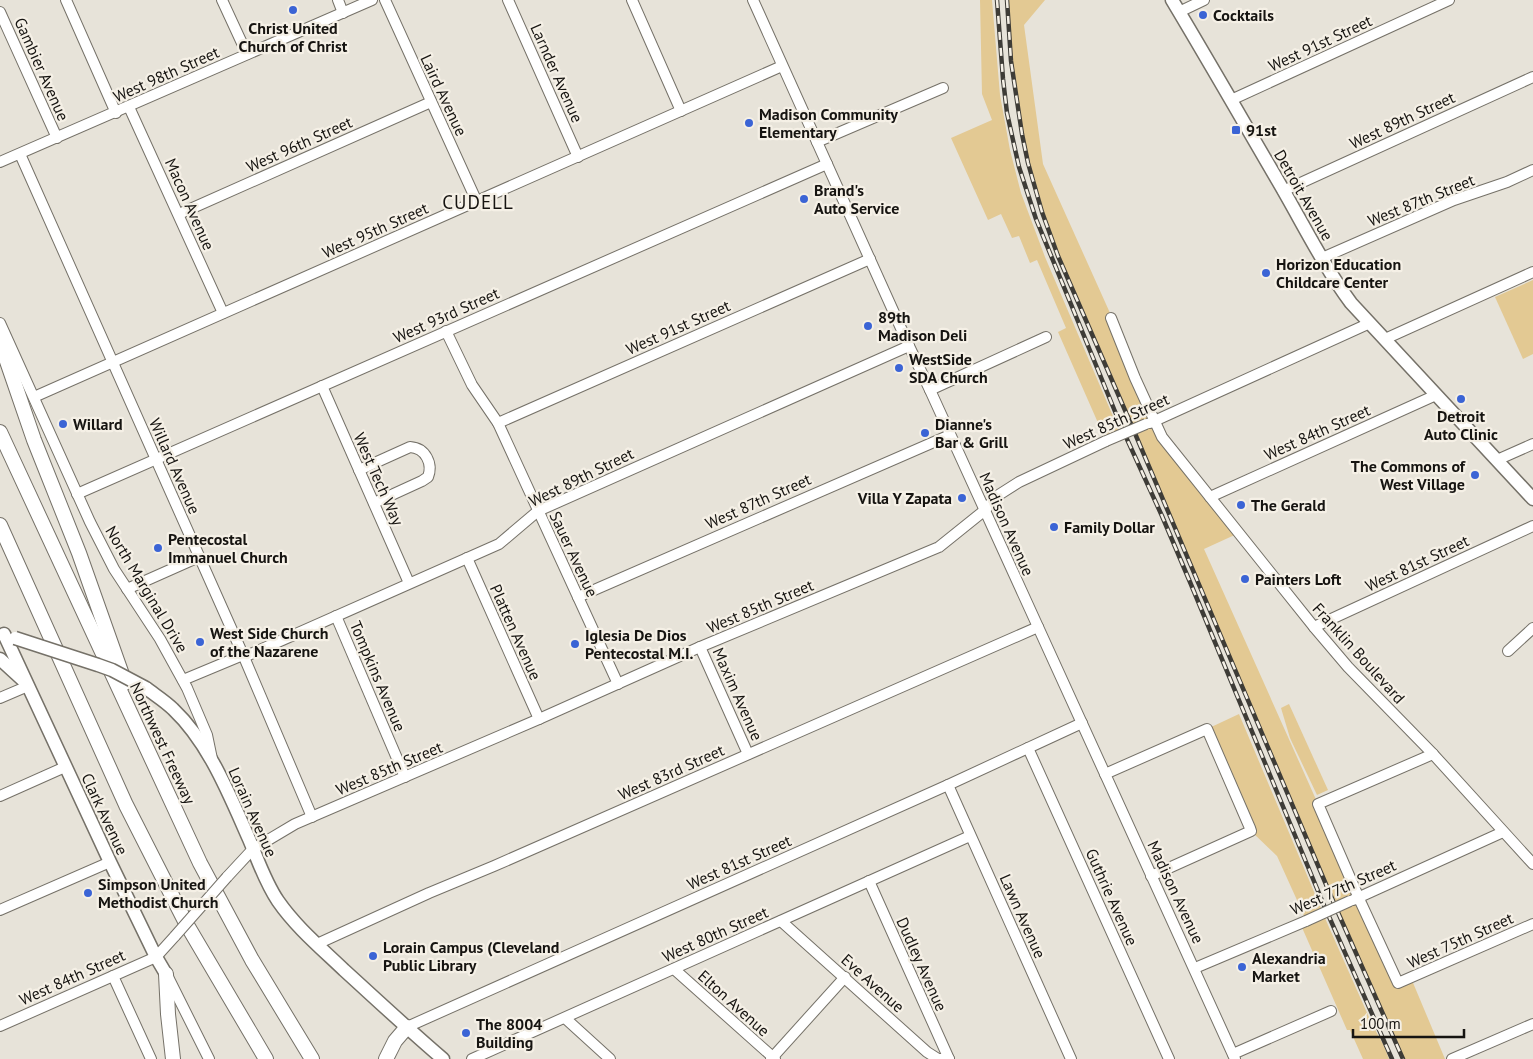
<svg xmlns="http://www.w3.org/2000/svg" width="1533" height="1059" font-family="'PT Sans',sans-serif">
  <rect width="100%" height="100%" fill="#e7e3d9"/>
  <g fill="#e3c993">
    <path d="M980 0H992L1000 95 1010 150 1021 193 1045 257 1121 435 1106 441 1058 332 1066 328 1037 260 1030 263 1019 236 1012 238 1001 214 988 220 951 138 992 120 982 94Z"/>
    <path d="M1007 0H1045L1024 25 1043 164 1110 313 1155 421 1239 533 1204 549 1398 983 1411 978 1445 1059H1403L1336 908 1131 424 1058 256 1042 212 1028 163 1022 134 1011 61Z"/>
    <path d="M1533 280V354L1523 359 1495 297Z"/>
    <path d="M1289 704 1328 790 1317 795 1290 738 1281 708Z"/>
    <path d="M1239 714 1328 925 1372 1024 1384 1046 1389 1059H1363L1350 1030H1347L1300 923 1306 920 1277 856 1251 831 1207 729Z"/>
  </g>
  <g fill="none" stroke-linecap="round" stroke-linejoin="round">
    <g stroke="#757168" stroke-width="12">
      <g id="minor">
        <path d="M66 0 116 113"/>
        <path d="M222 0 247 54"/>
        <path d="M338 0 343 13"/>
        <path d="M385 0 477 202"/>
        <path d="M508 0 578 157"/>
        <path d="M632 0 681 111"/>
        <path d="M753 0 909 346 930 390 1235 1059"/>
        <path d="M0 12 57 138"/>
        <path d="M1179 12 1204 0"/>
        <path d="M1231 100 1449 0"/>
        <path d="M129 107 223 313"/>
        <path d="M817 142 943 88"/>
        <path d="M20 154 244 657 312 817"/>
        <path d="M0 162 372 0"/>
        <path d="M1283 191 1533 77"/>
        <path d="M179 214 431 102"/>
        <path d="M1322 258 1454 200 1507 182 1533 170"/>
        <path d="M1111 318 1135 378 1162 437 1314 627 1348 667 1433 754 1533 864"/>
        <path d="M0 323 90 522 114 569 160 639 187 688 207 735 212 759"/>
        <path d="M446 331 472 385 498 423 618 684"/>
        <path d="M1385 339 1533 272"/>
        <path d="M322 386 409 583"/>
        <path d="M930 390 1046 337"/>
        <path d="M34 397 782 66"/>
        <path d="M498 423 870 259"/>
        <path d="M1150 423 1370 323"/>
        <path d="M1497 460 1533 444"/>
        <path d="M359 470 410 447C426 448 433 464 428 477L422 481 374 503"/>
        <path d="M77 494 827 164"/>
        <path d="M1210 497 1436 395"/>
        <path d="M467 558 539 719"/>
        <path d="M127 589 199 557"/>
        <path d="M578 597 950 435"/>
        <path d="M336 616 405 777"/>
        <path d="M1314 627 1533 526"/>
        <path d="M700 647 748 754"/>
        <path d="M1508 651 1533 628"/>
        <path d="M244 657 499 544 538 511 909 346"/>
        <path d="M183 680 243 655"/>
        <path d="M0 698 28 686"/>
        <path d="M1028 748 1169 1059"/>
        <path d="M1433 754 1318 804 1361 903 1398 983 1533 924"/>
        <path d="M1105 774 1207 729 1250 828 1251 831 1151 876"/>
        <path d="M948 785 1071 1059"/>
        <path d="M0 796 65 767"/>
        <path d="M227 877 253 849 295 824 539 719 700 647 939 547 985 510 997 496 1019 482 1106 441"/>
        <path d="M869 881 949 1059"/>
        <path d="M1353 900 1503 832"/>
        <path d="M0 910 110 862"/>
        <path d="M781 921 927 1052 938 1059H949"/>
        <path d="M317 944 429 893 494 866 1038 627"/>
        <path d="M1195 968 1306 921"/>
        <path d="M674 969 775 1059"/>
        <path d="M113 976 151 1059"/>
        <path d="M168 977 209 1059"/>
        <path d="M565 1018 610 1059"/>
        <path d="M0 1026 156 957 175 936"/>
        <path d="M407 1027 948 785 1082 723"/>
        <path d="M1233 1054 1331 1011"/>
        <path d="M472 1059 970 836"/>
        <path d="M771 1059 845 977"/>
        <path d="M1452 1059 1533 1024"/>
      </g>
    </g>
    <g stroke="#757168" stroke-width="15">
      <g id="major">
        <path d="M1172 0C1208 60 1243 121 1278 181 1302 222 1323 265 1351 303L1533 499"/>
        <path d="M4 634 110 862 156 957 166 974"/>
        <path d="M0 659 24 681"/>
        <path d="M146 688C155 695 165 701 173 709 209 743 229 794 249 839 258 860 265 882 278 901 296 927 321 948 344 970 377 1000 409 1030 443 1059"/>
      </g>
    </g>
    <g stroke="#757168" stroke-width="16">
      <g id="highway">
        <path d="M0 341 34 440 79 553 125 683"/>
        <path d="M0 432 200 863 252 960 312 1059"/>
        <path d="M0 525 126 805 187 925 266 1059"/>
        <path d="M166 974 168 1014 173 1059"/>
        <path d="M386 1059 395 1041 407 1027"/>
      </g>
    </g>
    <use href="#minor" stroke="#fff" stroke-width="10"/>
    <use href="#major" stroke="#fff" stroke-width="12"/>
    <use href="#highway" stroke="#fff" stroke-width="14"/>
    <g stroke="#3e3c37" stroke-width="4.5">
      <g id="rail">
        <path d="M997 0 1003 79 1007 113 1019 167 1036 219 1121 426 1162 516 1190 582 1323 903 1392 1059"/>
        <path d="M1007 0 1011 61 1022 134 1028 163 1042 212 1058 256 1131 424 1336 908 1403 1059"/>
      </g>
    </g>
    <use href="#rail" stroke="#f5f0e6" stroke-width="2.5" stroke-dasharray="8" stroke-linecap="butt"/>
    <g stroke="#757168" stroke-width="12" stroke-linecap="butt">
      <g id="minor-bridge">
        <path d="M1106 441 1146 424"/>
        <path d="M1306 921 1350 901"/>
        <path d="M175 936 227 877"/>
      </g>
    </g>
    <g stroke="#757168" stroke-width="15" stroke-linecap="butt">
      <path id="major-bridge" d="M15 638 98 665 112 670 146 688"/>
    </g>
    <use href="#minor-bridge" stroke="#fff" stroke-width="10"/>
    <use href="#major-bridge" stroke="#fff" stroke-width="12"/>
  </g>
  <g fill="#3b64d5" stroke="#f5f0e6" stroke-width="2">
    <circle cx="293" cy="10" r="5"/>
    <circle cx="1203" cy="15" r="5"/>
    <circle cx="749" cy="123" r="5"/>
    <rect x="1231" y="125" width="10" height="10" rx="2.5"/>
    <circle cx="804" cy="199" r="5"/>
    <circle cx="1266" cy="273" r="5"/>
    <circle cx="868" cy="326" r="5"/>
    <circle cx="899" cy="368" r="5"/>
    <circle cx="1461" cy="399" r="5"/>
    <circle cx="63" cy="424" r="5"/>
    <circle cx="925" cy="433" r="5"/>
    <circle cx="1475" cy="475" r="5"/>
    <circle cx="962" cy="498" r="5"/>
    <circle cx="1241" cy="505" r="5"/>
    <circle cx="1054" cy="527" r="5"/>
    <circle cx="158" cy="548" r="5"/>
    <circle cx="1245" cy="579" r="5"/>
    <circle cx="200" cy="642" r="5"/>
    <circle cx="575" cy="644" r="5"/>
    <circle cx="88" cy="893" r="5"/>
    <circle cx="373" cy="956" r="5"/>
    <circle cx="1242" cy="967" r="5"/>
    <circle cx="466" cy="1033" r="5"/>
  </g>
  <g text-anchor="middle" dominant-baseline="central" stroke-width="4.5" stroke-linejoin="round" paint-order="stroke">
    <g font-size="16" font-weight="bold" fill="#161411" stroke="#f5f0e6" text-anchor="start">
      <text x="1213" y="15">Cocktails</text>
      <text x="293" y="28" text-anchor="middle">Christ United<tspan x="293" dy="18">Church of Christ</tspan></text>
      <text x="759" y="114">Madison Community<tspan x="759" dy="18">Elementary</tspan></text>
      <text x="1246" y="130">91st</text>
      <text x="814" y="190">Brand's<tspan x="814" dy="18">Auto Service</tspan></text>
      <text x="1276" y="264">Horizon Education<tspan x="1276" dy="18">Childcare Center</tspan></text>
      <text x="878" y="317">89th<tspan x="878" dy="18">Madison Deli</tspan></text>
      <text x="909" y="359">WestSide<tspan x="909" dy="18">SDA Church</tspan></text>
      <text x="1461" y="416" text-anchor="middle">Detroit<tspan x="1461" dy="18">Auto Clinic</tspan></text>
      <text x="73" y="424">Willard</text>
      <text x="935" y="424">Dianne's<tspan x="935" dy="18">Bar &amp; Grill</tspan></text>
      <text x="1465" y="466" text-anchor="end">The Commons of<tspan x="1465" dy="18">West Village</tspan></text>
      <text x="952" y="498" text-anchor="end">Villa Y Zapata</text>
      <text x="1251" y="505">The Gerald</text>
      <text x="1064" y="527">Family Dollar</text>
      <text x="168" y="539">Pentecostal<tspan x="168" dy="18">Immanuel Church</tspan></text>
      <text x="1255" y="579">Painters Loft</text>
      <text x="210" y="633">West Side Church<tspan x="210" dy="18">of the Nazarene</tspan></text>
      <text x="585" y="635">Iglesia De Dios<tspan x="585" dy="18">Pentecostal M.I.</tspan></text>
      <text x="98" y="884">Simpson United<tspan x="98" dy="18">Methodist Church</tspan></text>
      <text x="383" y="947">Lorain Campus (Cleveland<tspan x="383" dy="18">Public Library</tspan></text>
      <text x="1252" y="958">Alexandria<tspan x="1252" dy="18">Market</tspan></text>
      <text x="476" y="1024">The 8004<tspan x="476" dy="18">Building</tspan></text>
    </g>
    <g font-size="16" fill="#161411" stroke="#f5f0e6">
      <text transform="translate(1320 43) rotate(-25)">West 91st Street</text>
      <text transform="translate(42 69) rotate(66)">Gambier Avenue</text>
      <text transform="translate(557 73) rotate(66)">Larnder Avenue</text>
      <text transform="translate(166 74) rotate(-24)">West 98th Street</text>
      <text transform="translate(444 95) rotate(65)">Laird Avenue</text>
      <text transform="translate(1402 120) rotate(-25)">West 89th Street</text>
      <text transform="translate(299 144) rotate(-24)">West 96th Street</text>
      <text transform="translate(1304 195) rotate(60)">Detroit Avenue</text>
      <text transform="translate(1421 200) rotate(-22)">West 87th Street</text>
      <text transform="translate(190 204) rotate(66)">Macon Avenue</text>
      <text transform="translate(375 230) rotate(-24)">West 95th Street</text>
      <text transform="translate(446 315) rotate(-24)">West 93rd Street</text>
      <text transform="translate(678 327) rotate(-24)">West 91st Street</text>
      <text transform="translate(1116 421) rotate(-24)">West 85th Street</text>
      <text transform="translate(1317 432) rotate(-24)">West 84th Street</text>
      <text transform="translate(175 466) rotate(66)">Willard Avenue</text>
      <text transform="translate(581 477) rotate(-26)">West 89th Street</text>
      <text transform="translate(379 479) rotate(66)">West Tech Way</text>
      <text transform="translate(758 501) rotate(-24)">West 87th Street</text>
      <text transform="translate(1007 524) rotate(66)">Madison Avenue</text>
      <text transform="translate(574 554) rotate(65)">Sauer Avenue</text>
      <text transform="translate(1417 563) rotate(-25)">West 81st Street</text>
      <text transform="translate(147 589) rotate(59)">North Marginal Drive</text>
      <text transform="translate(760 606) rotate(-23)">West 85th Street</text>
      <text transform="translate(516 632) rotate(66)">Platten Avenue</text>
      <text transform="translate(1359 653) rotate(48)">Franklin Boulevard</text>
      <text transform="translate(378 676) rotate(67)">Tompkins Avenue</text>
      <text transform="translate(738 694) rotate(66)">Maxim Avenue</text>
      <text transform="translate(163 743) rotate(65)">Northwest Freeway</text>
      <text transform="translate(389 768) rotate(-23)">West 85th Street</text>
      <text transform="translate(671 772) rotate(-24)">West 83rd Street</text>
      <text transform="translate(253 812) rotate(66)">Lorain Avenue</text>
      <text transform="translate(105 814) rotate(65)">Clark Avenue</text>
      <text transform="translate(739 862) rotate(-24)">West 81st Street</text>
      <text transform="translate(1343 887) rotate(-24)">West 77th Street</text>
      <text transform="translate(1176 892) rotate(65)">Madison Avenue</text>
      <text transform="translate(1112 897) rotate(66)">Guthrie Avenue</text>
      <text transform="translate(1023 916) rotate(66)">Lawn Avenue</text>
      <text transform="translate(715 934) rotate(-24)">West 80th Street</text>
      <text transform="translate(1460 940) rotate(-24)">West 75th Street</text>
      <text transform="translate(922 964) rotate(66)">Dudley Avenue</text>
      <text transform="translate(72 977) rotate(-24)">West 84th Street</text>
      <text transform="translate(873 983) rotate(42)">Eve Avenue</text>
      <text transform="translate(734 1003) rotate(42)">Elton Avenue</text>
    </g>
    <g font-size="19" letter-spacing="1" fill="#161411" stroke="#f5f0e6">
      <text x="478" y="202">CUDELL</text>
    </g>
  </g>
  <path d="M1353 1029v8h111v-8" fill="none" stroke="#161411" stroke-width="2.5"/>
  <text x="1360" y="1029" font-size="15" fill="#161411" stroke="#f5f0e6" stroke-width="4" paint-order="stroke">100 m</text>
</svg>
